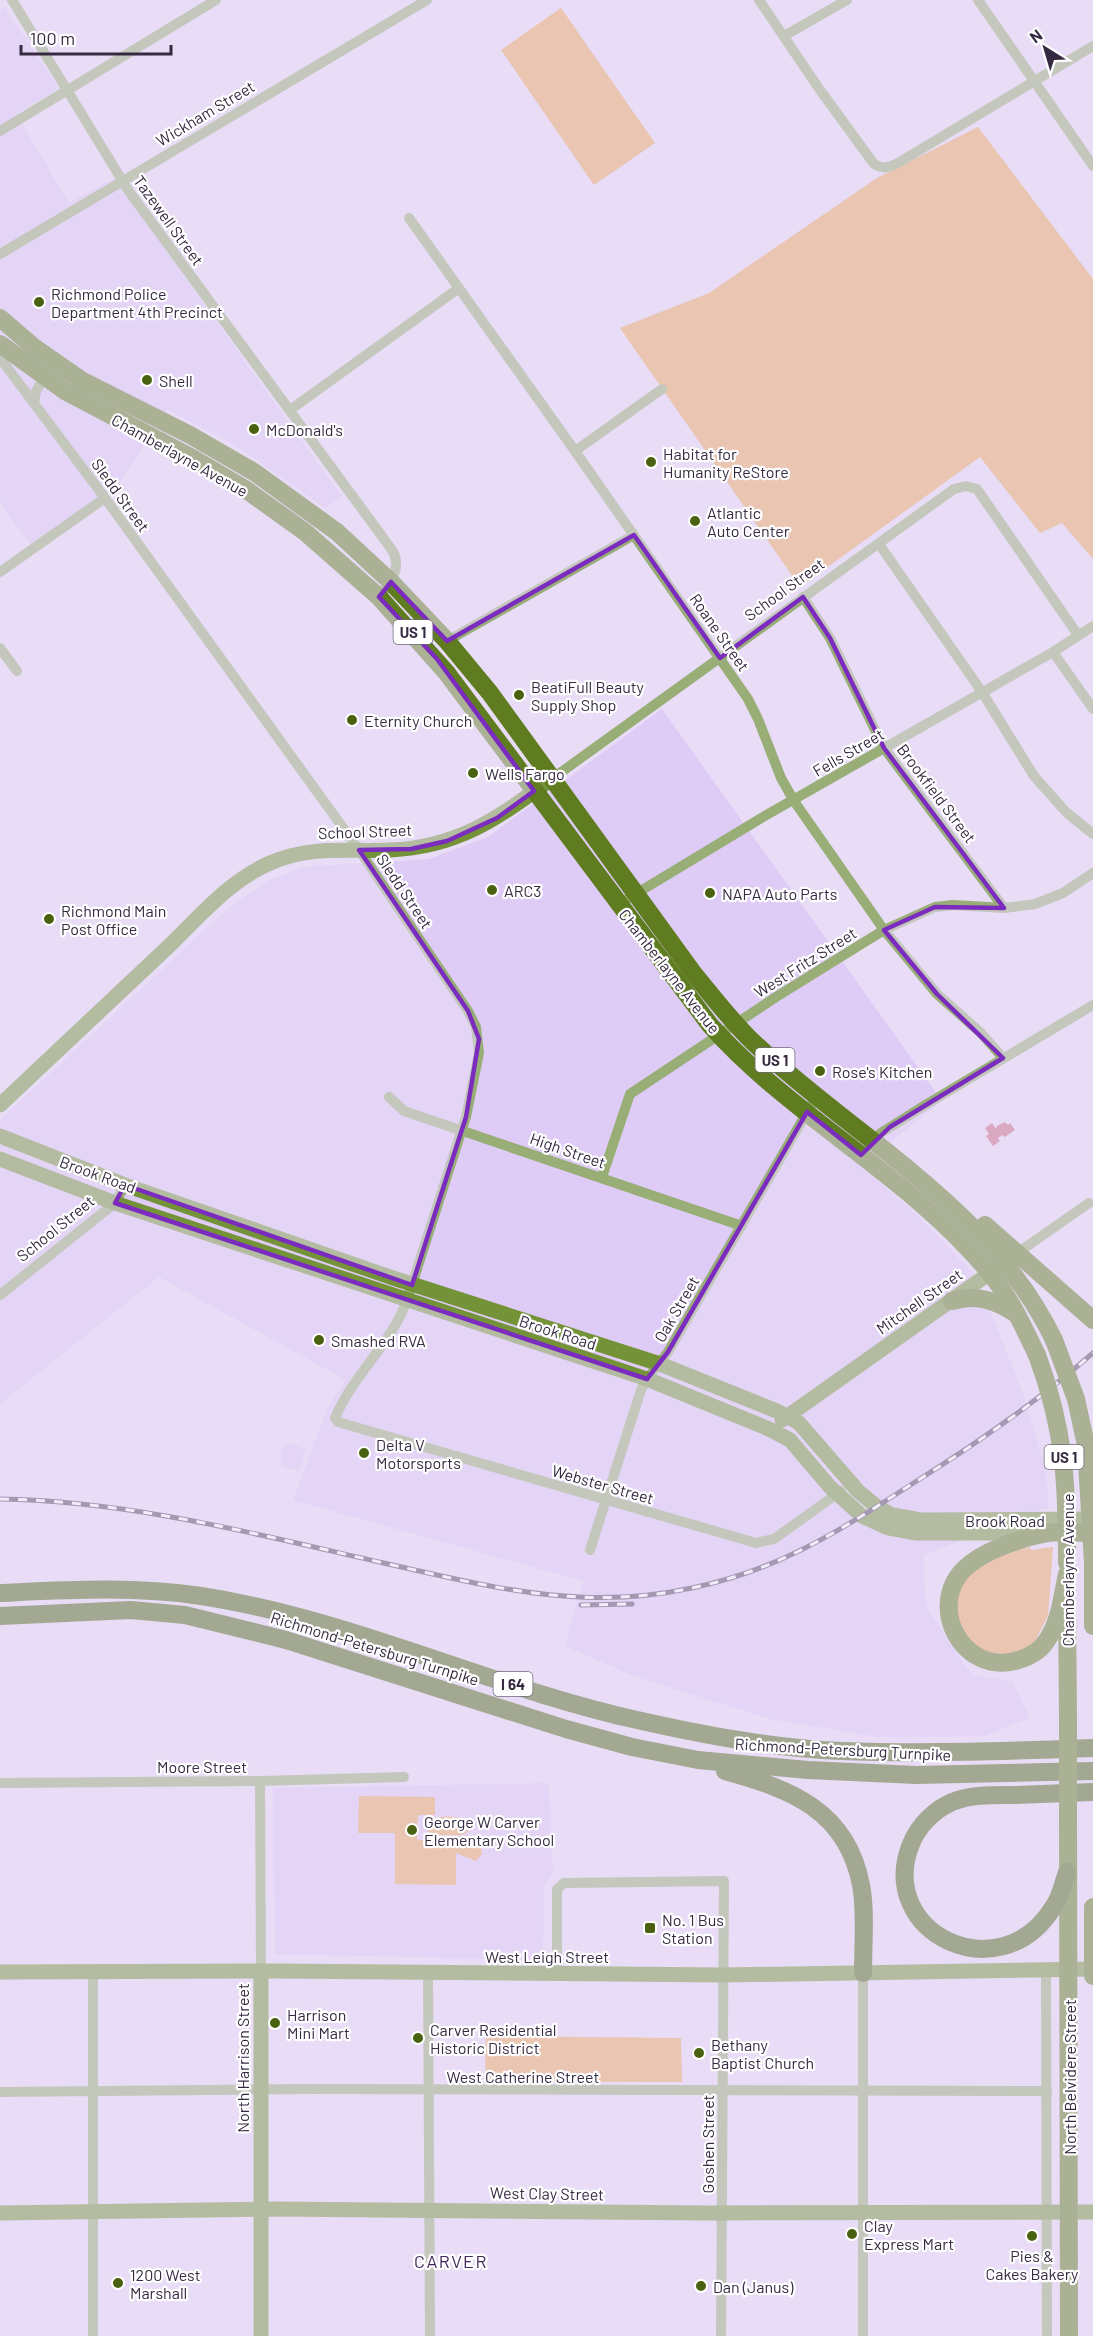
<svg xmlns="http://www.w3.org/2000/svg" width="1093" height="2336" font-family="Barlow,sans-serif">
  <rect width="100%" height="100%" fill="#e8dcf6"/>
  <g fill="#dfccf6">
    <path d="M4 7 59 88 16 114 69 203 114 178 342 497 325 508 238 447 167 409 113 493 35 551 0 503V10Z"/>
    <path d="M662 709 942 1101 861 1166 917 1215 976 1276 1023 1393 1045 1469 1049 1507 923 1555 926 1606 971 1675 1013 1682 1030 1718 984 1736 879 1737 770 1719 634 1676 565 1646 583 1581 293 1500 328 1407 346 1380 159 1277 0 1404V1120L225 911 267 881 304 867 429 859 488 837Z"/>
    <path d="M285 1442 306 1449 299 1471 281 1466 283 1459 280 1457Z"/>
    <path d="M549 1783 553 1873 544 1887 543 1960 275 1954 273 1788Z"/>
  </g>
  <g fill="#eda85f">
    <path d="M561 8 655 143 594 185 501 50Z"/>
    <path d="M978 127 1093 279V559L1062 523 1040 533 980 457 800 587 620 328 709 293 877 178Z"/>
    <path d="M1030 1547 1031 1550 1053 1547 1048 1616 1037 1637 1039 1640 1033 1645 1007 1657 978 1650 956 1621 958 1592 969 1573 1006 1553Z"/>
    <path d="M359 1796 435 1797V1815H418L417 1840H435V1835L427 1831 426 1826C435 1813 457 1815 469 1822L471 1827C465 1840 450 1834 438 1835V1840L456 1841V1847H461V1837L467 1835 474 1843H480L482 1854 476 1861 456 1853V1885L395 1884V1833H358Z"/>
    <path d="M486 2036 681 2038 682 2082H485Z"/>
  </g>
  <path fill="#c96b81" d="M1005 1122 1008 1125 1010 1123 1015 1130 1005 1137 1002 1135 998 1138 1000 1141 993 1146 986 1136 989 1134 985 1128 992 1123 996 1129 997 1126Z"/>
  <g fill="none" stroke-linecap="round" stroke-linejoin="round">
    <g stroke="#98ae76" stroke-width="10">
      <path d="M12 0 128 190 392 550C403 568 390 583 379 597"/>
      <path d="M759 0 820 90 874 164C884 170 889 167 898 163L1093 46"/>
      <path d="M978 0 1093 166"/>
      <path d="M784 36 847 0"/>
      <path d="M0 131 216 0"/>
      <path d="M409 218 575 451 748 699 758 719 781 778 794 801 884 930 937 994 981 1033 1003 1058"/>
      <path d="M0 254 427 0"/>
      <path d="M0 358 105 498 359 850 468 1011 476 1027 479 1053 466 1117 407 1300C392 1343 353 1375 335 1418L338 1422 756 1543 774 1539 841 1491"/>
      <path d="M34 403 36 391 47 373"/>
      <path d="M290 410 459 288"/>
      <path d="M575 451 662 389"/>
      <path d="M879 544 982 692 1034 776 1066 812 1093 834"/>
      <path d="M0 572 105 498"/>
      <path d="M803 597 830 638 884 748 1004 908"/>
      <path d="M447 641 634 535"/>
      <path d="M0 648 17 671"/>
      <path d="M1053 652 1093 709"/>
      <path d="M553 778 954 489 966 486 977 489 1078 635"/>
      <path d="M619 904 763 817 1053 652 1093 626"/>
      <path d="M389 1097 404 1111 742 1226"/>
      <path d="M870 1145 881 1133 927 1104 1093 1005"/>
      <path d="M602 1177 630 1094 776 997 884 930 935 907 953 905 1004 908 1035 904 1063 893 1093 873"/>
      <path d="M1013 1256 1089 1203"/>
      <path d="M0 1295 115 1203 125 1185"/>
      <path d="M590 1550 641 1390 647 1379 668 1352 817 1095"/>
      <path d="M260 1781 261 1971"/>
      <path d="M0 1783 260 1781 404 1777"/>
      <path d="M1046 1970 1047 2336"/>
      <path d="M93 1972V2336"/>
      <path d="M428 1973 430 2336"/>
      <path d="M863 1973V2336"/>
      <path d="M557 1974V1889L564 1883 724 1881 721 2336"/>
      <path d="M0 2092 311 2089 1047 2091"/>
    </g>
    <g stroke="#749339" stroke-width="15">
      <path d="M0 1105C56 1052 112 999 169 946 199 917 230 880 270 863 311 845 347 852 390 850 460 847 499 817 553 778"/>
      <path d="M0 1136 125 1185 390 1277 660 1364 779 1412 799 1423 858 1491 876 1506 892 1515 921 1520 1093 1519"/>
      <path d="M0 1159 115 1203 647 1379 769 1429 790 1440 830 1487 862 1516 888 1528 915 1533H1031"/>
      <path d="M782 1420 997 1268"/>
      <path d="M261 1971V2336"/>
      <path d="M0 1972 276 1971 724 1975 1093 1969"/>
      <path d="M0 2213 275 2209 708 2213 1093 2212"/>
    </g>
    <g stroke="#5f7d20" stroke-width="18">
      <path d="M0 318 35 348 81 380 190 435 254 472 337 532 391 582 447 641 490 693 694 974C713 997 731 1021 753 1042 857 1140 989 1206 1054 1340"/>
      <path d="M0 344 65 391 194 459 245 489 305 532 379 597 446 672 710 1025C793 1118 910 1176 989 1272 1010 1297 1023 1326 1037 1355"/>
      <path d="M985 1225 1093 1320"/>
      <path d="M952 1301C976 1294 994 1300 1015 1313"/>
      <path d="M1093 1563V1626"/>
      <path d="M1067 1574C1062 1597 1060 1623 1045 1643 1038 1653 1026 1658 1015 1661 962 1674 927 1607 964 1569 983 1551 1018 1539 1043 1534 1058 1530 1077 1533 1093 1533"/>
      <path d="M1067 1603 1068 1717"/>
      <path d="M1068 1819 1069 2336"/>
      <path d="M1093 1907V1976"/>
    </g>
    <g stroke="#506919" stroke-width="18">
      <path d="M0 1593C67 1590 134 1586 201 1596 351 1619 489 1687 637 1720 704 1735 772 1748 841 1751 925 1754 1009 1751 1093 1748"/>
      <path d="M0 1616 131 1610 185 1615 286 1640 566 1729 632 1747 698 1760 808 1770 916 1775 1093 1771"/>
      <path d="M725 1771C790 1789 847 1810 861 1885 866 1910 863 1947 863 1973"/>
      <path d="M1067 1872C1063 1883 1061 1896 1054 1906 1001 1994 875 1933 911 1844 918 1826 934 1810 952 1802 972 1794 994 1795 1015 1795 1041 1794 1067 1793 1093 1792"/>
    </g>
    <g stroke="#534760" stroke-width="5">
      <g id="rail">
        <path d="M0 1499C132 1501 260 1535 388 1564 451 1578 514 1594 579 1597 655 1601 733 1584 801 1550 840 1531 876 1507 912 1484 976 1444 1036 1403 1093 1353"/>
        <path d="M581 1605 632 1604"/>
      </g>
    </g>
    <use href="#rail" stroke="#fff" stroke-width="3" stroke-dasharray="9" stroke-linecap="butt"/>
    <g stroke="#5f7d20" stroke-width="18">
      <path d="M1054 1340 1076 1399 1086 1445 1093 1563"/>
      <path d="M1037 1355C1065 1430 1067 1483 1067 1563"/>
      <path d="M1068 1819V1717"/>
    </g>
  </g>
  <path d="M0 0H1093V2336H0ZM634 535 720 658 803 597 830 638 884 748 1004 908 935 907 884 930 937 994 1003 1058 890 1127 861 1155 807 1112 668 1352 647 1379 115 1203 125 1185 412 1285 466 1117 479 1039 468 1011 359 850 411 849 447 841 497 818 534 791 437 659 379 597 391 582 447 641Z" fill="#e8dcf6" fill-opacity=".55" fill-rule="evenodd"/>
  <path fill="none" stroke="#7b2cbf" stroke-width="4.5" stroke-linejoin="round" d="M634 535 720 658 803 597 830 638 884 748 1004 908 935 907 884 930 937 994 1003 1058 890 1127 861 1155 807 1112 668 1352 647 1379 115 1203 125 1185 412 1285 466 1117 479 1039 468 1011 359 850 411 849 447 841 497 818 534 791 437 659 379 597 391 582 447 641Z"/>
  <g fill="#496211" stroke="#fff" stroke-width="2">
    <circle cx="39" cy="302" r="6"/>
    <circle cx="147" cy="380" r="6"/>
    <circle cx="254" cy="429" r="6"/>
    <circle cx="651" cy="462" r="6"/>
    <circle cx="695" cy="521" r="6"/>
    <circle cx="519" cy="695" r="6"/>
    <circle cx="352" cy="720" r="6"/>
    <circle cx="473" cy="773" r="6"/>
    <circle cx="492" cy="890" r="6"/>
    <circle cx="710" cy="893" r="6"/>
    <circle cx="49" cy="919" r="6"/>
    <circle cx="820" cy="1071" r="6"/>
    <circle cx="319" cy="1340" r="6"/>
    <circle cx="364" cy="1453" r="6"/>
    <circle cx="412" cy="1830" r="6"/>
    <rect x="644" y="1922" width="12" height="12" rx="3"/>
    <circle cx="275" cy="2023" r="6"/>
    <circle cx="418" cy="2038" r="6"/>
    <circle cx="699" cy="2053" r="6"/>
    <circle cx="852" cy="2234" r="6"/>
    <circle cx="1032" cy="2236" r="6"/>
    <circle cx="118" cy="2283" r="6"/>
    <circle cx="701" cy="2286" r="6"/>
  </g>
  <g text-anchor="middle" dominant-baseline="central" stroke-width="4.5" stroke-linejoin="round" paint-order="stroke">
    <g fill="#fff" stroke="#726a7b" stroke-width="1.5">
      <rect x="393.5" y="620" width="39" height="24" rx="4.5"/>
      <rect x="755.5" y="1048" width="39" height="24" rx="4.5"/>
      <rect x="1044.5" y="1445" width="39" height="24" rx="4.5"/>
      <rect x="493.5" y="1672" width="39" height="24" rx="4.5"/>
    </g>
    <g font-size="15" font-weight="bold" fill="#362a42">
      <text x="413" y="632">US 1</text>
      <text x="775" y="1060">US 1</text>
      <text x="1064" y="1457">US 1</text>
      <text x="513" y="1684">I 64</text>
    </g>
    <g font-size="16" fill="#362a42" stroke="#fff">
      <text transform="translate(205 113) rotate(-31)">Wickham Street</text>
      <text transform="translate(169 220) rotate(54)">Tazewell Street</text>
      <text transform="translate(180 455) rotate(29)">Chamberlayne Avenue</text>
      <text transform="translate(121 495) rotate(54)">Sledd Street</text>
      <text transform="translate(784 589) rotate(-36)">School Street</text>
      <text transform="translate(720 632) rotate(55)">Roane Street</text>
      <text transform="translate(848 752) rotate(-30)">Fells Street</text>
      <text transform="translate(937 793) rotate(53)">Brookfield Street</text>
      <text transform="translate(365 831) rotate(-2)">School Street</text>
      <text transform="translate(405 891) rotate(56)">Sledd Street</text>
      <text transform="translate(805 962) rotate(-32)">West Fritz Street</text>
      <text transform="translate(670 971) rotate(52)">Chamberlayne Avenue</text>
      <text transform="translate(568 1150) rotate(19)">High Street</text>
      <text transform="translate(98 1174) rotate(20)">Brook Road</text>
      <text transform="translate(55 1228) rotate(-39)">School Street</text>
      <text transform="translate(919 1301) rotate(-35)">Mitchell Street</text>
      <text transform="translate(676 1309) rotate(-60)">Oak Street</text>
      <text transform="translate(558 1332) rotate(18)">Brook Road</text>
      <text transform="translate(603 1484) rotate(16)">Webster Street</text>
      <text x="1005" y="1520">Brook Road</text>
      <text transform="translate(1067 1570) rotate(-90)">Chamberlayne Avenue</text>
      <text transform="translate(375 1648) rotate(17)">Richmond-Petersburg Turnpike</text>
      <text transform="translate(843 1749) rotate(3)">Richmond-Petersburg Turnpike</text>
      <text x="202" y="1766">Moore Street</text>
      <text x="547" y="1956">West Leigh Street</text>
      <text transform="translate(242 2058) rotate(-90)">North Harrison Street</text>
      <text x="523" y="2076">West Catherine Street</text>
      <text transform="translate(1069 2077) rotate(-90)">North Belvidere Street</text>
      <text transform="translate(707 2144) rotate(-90)">Goshen Street</text>
      <text transform="translate(547 2193) rotate(1)">West Clay Street</text>
    </g>
    <g font-size="16" fill="#362a42" stroke="#fff" text-anchor="start">
      <text x="51" y="293">Richmond Police<tspan x="51" dy="18">Department 4th Precinct</tspan></text>
      <text x="159" y="380">Shell</text>
      <text x="266" y="429">McDonald's</text>
      <text x="663" y="453">Habitat for<tspan x="663" dy="18">Humanity ReStore</tspan></text>
      <text x="707" y="512">Atlantic<tspan x="707" dy="18">Auto Center</tspan></text>
      <text x="531" y="686">BeatiFull Beauty<tspan x="531" dy="18">Supply Shop</tspan></text>
      <text x="364" y="720">Eternity Church</text>
      <text x="485" y="773">Wells Fargo</text>
      <text x="504" y="890">ARC3</text>
      <text x="722" y="893">NAPA Auto Parts</text>
      <text x="61" y="910">Richmond Main<tspan x="61" dy="18">Post Office</tspan></text>
      <text x="832" y="1071">Rose's Kitchen</text>
      <text x="331" y="1340">Smashed RVA</text>
      <text x="376" y="1444">Delta V<tspan x="376" dy="18">Motorsports</tspan></text>
      <text x="424" y="1821">George W Carver<tspan x="424" dy="18">Elementary School</tspan></text>
      <text x="662" y="1919">No. 1 Bus<tspan x="662" dy="18">Station</tspan></text>
      <text x="287" y="2014">Harrison<tspan x="287" dy="18">Mini Mart</tspan></text>
      <text x="430" y="2029">Carver Residential<tspan x="430" dy="18">Historic District</tspan></text>
      <text x="711" y="2044">Bethany<tspan x="711" dy="18">Baptist Church</tspan></text>
      <text x="864" y="2225">Clay<tspan x="864" dy="18">Express Mart</tspan></text>
      <text x="1032" y="2255" text-anchor="middle">Pies &amp;<tspan x="1032" dy="18">Cakes Bakery</tspan></text>
      <text x="130" y="2274">1200 West<tspan x="130" dy="18">Marshall</tspan></text>
      <text x="713" y="2286">Dan (Janus)</text>
    </g>
    <g font-size="18" letter-spacing="1.5" fill="#42275b" stroke="#fff">
      <text x="451" y="2261">CARVER</text>
    </g>
  </g>
  <g transform="translate(1045 48) rotate(323)" stroke="#ffffff" stroke-width="4.5" paint-order="stroke">
  <path d="M0-4.5L10 22L0 15L-10 22Z" fill="#362a42"/>
  <text y="-9" font-size="16" font-weight="bold" text-anchor="middle" fill="#362a42">N</text>
  </g>
  <path d="M21 45v9h150v-9" fill="none" stroke="#362a42" stroke-width="3"/>
  <text x="30" y="45" font-size="18" fill="#362a42" stroke="#ffffff" stroke-width="4.5" paint-order="stroke">100 m</text>
</svg>
